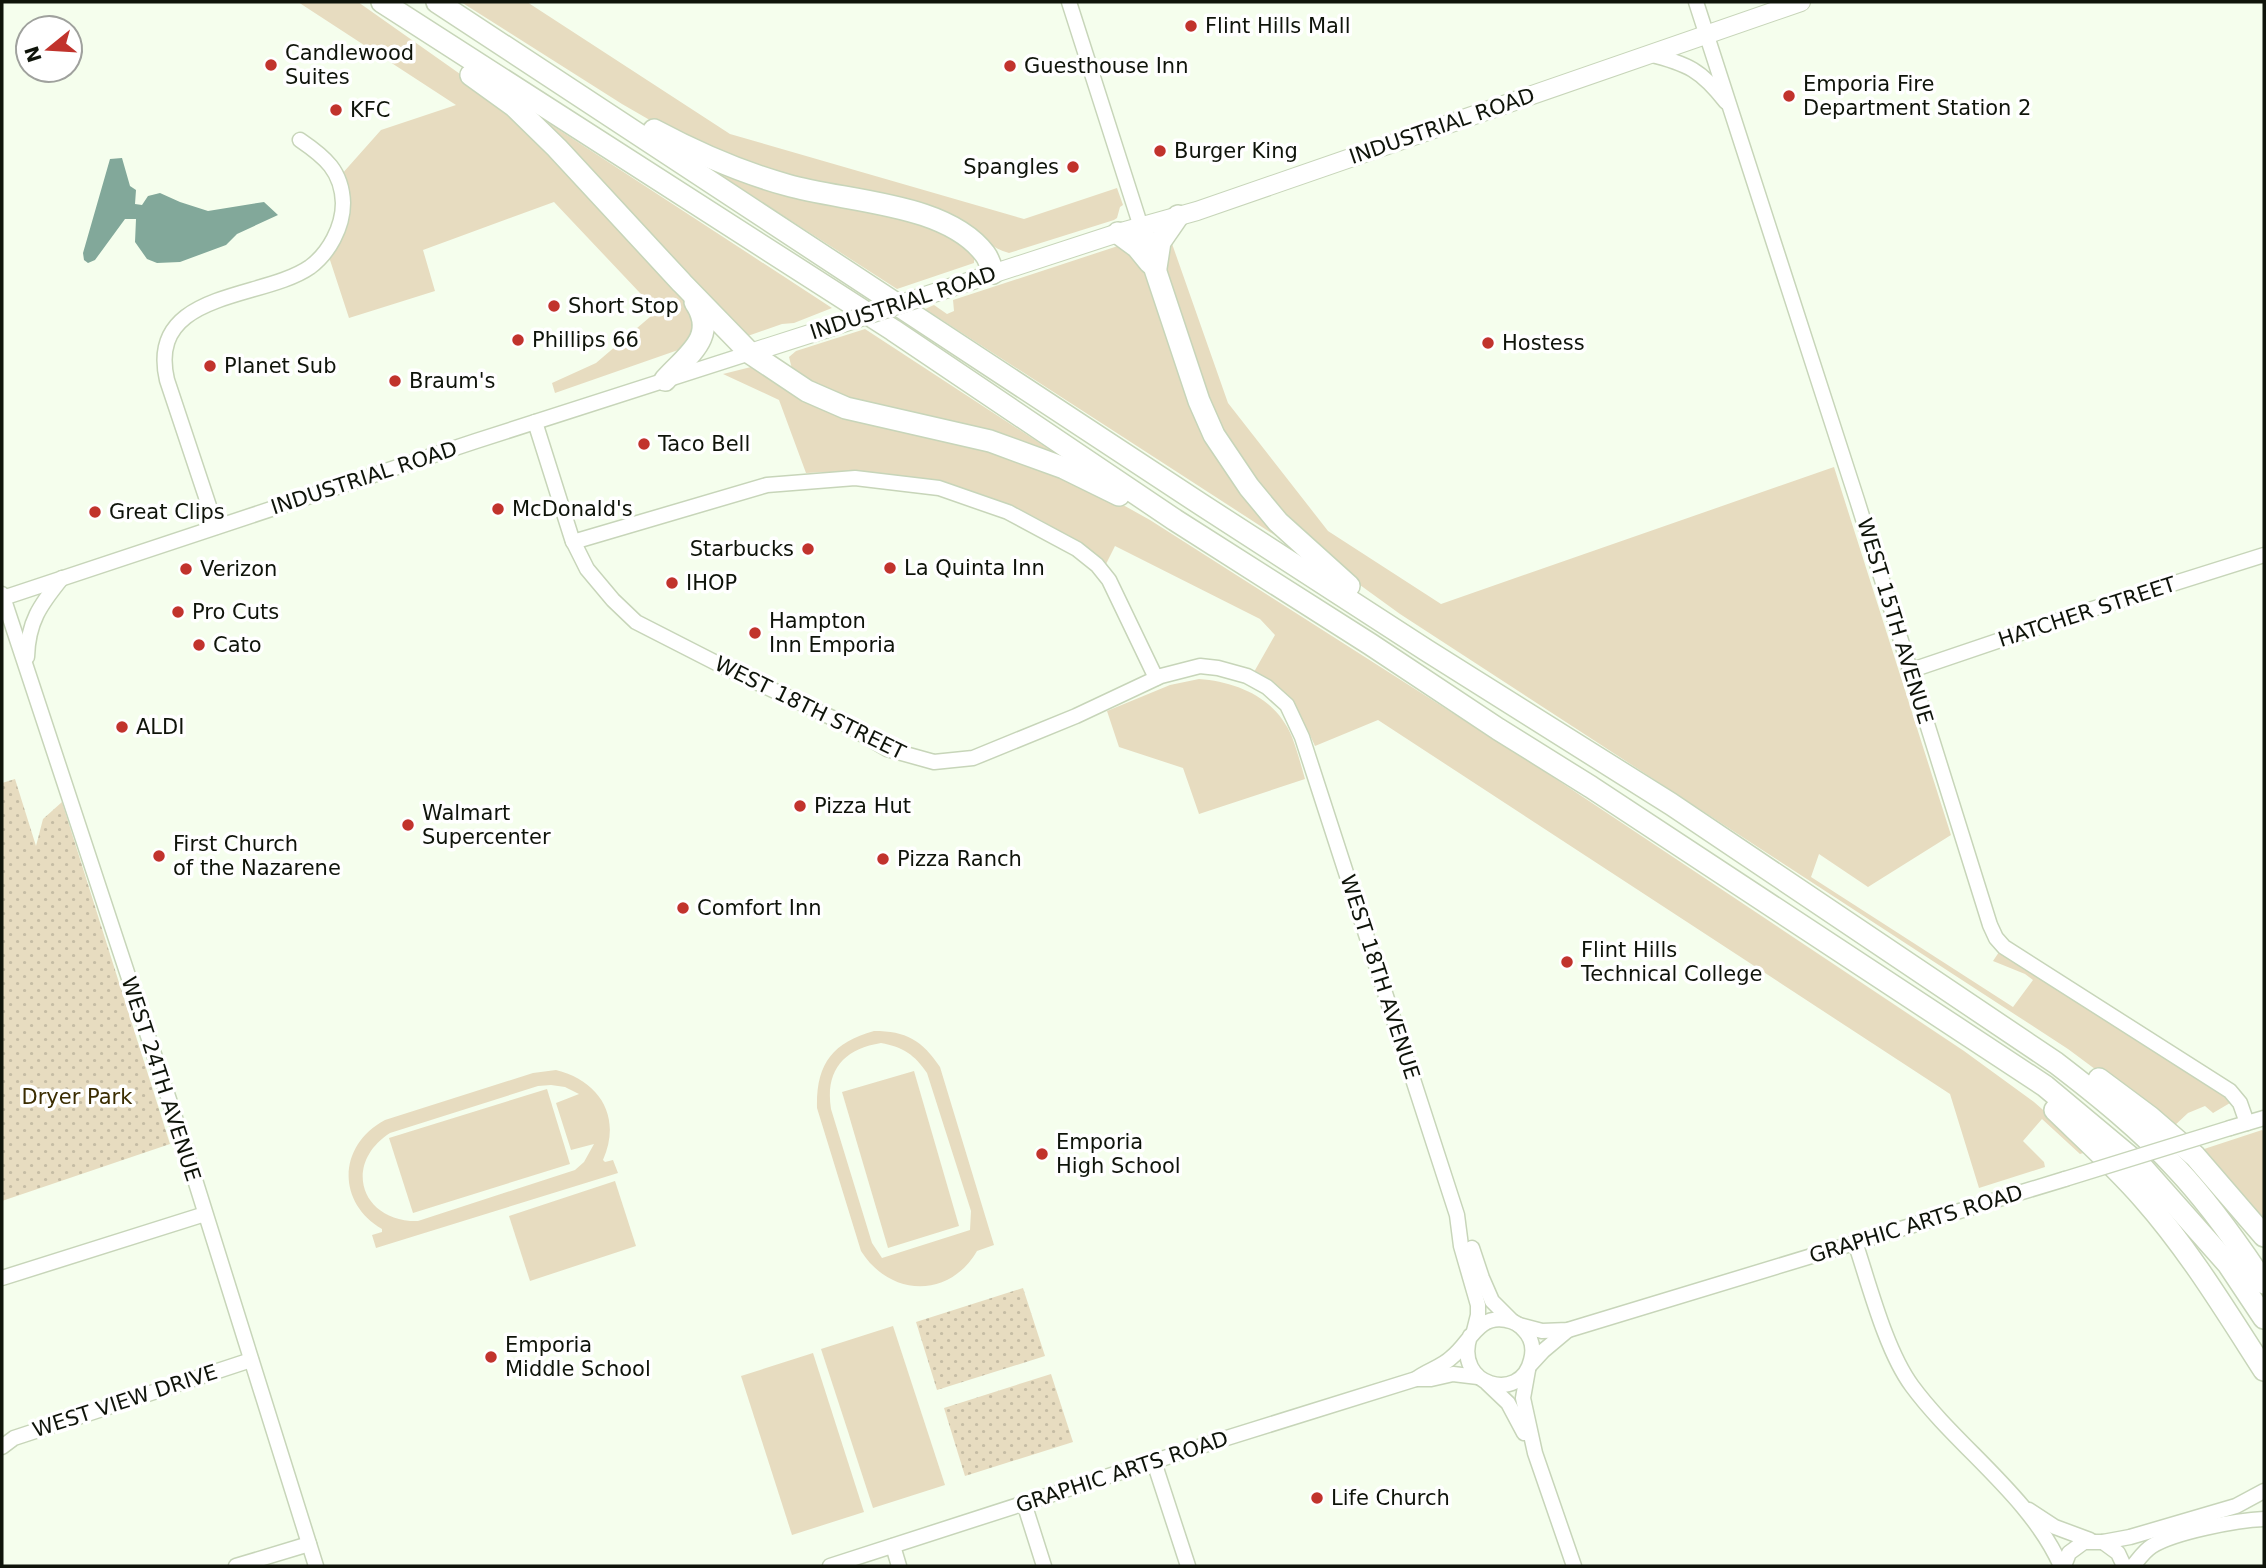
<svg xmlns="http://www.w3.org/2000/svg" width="2266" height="1568" font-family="'DejaVu Sans',sans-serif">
  <defs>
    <pattern id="park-dots" width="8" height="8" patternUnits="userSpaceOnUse" patternTransform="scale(1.75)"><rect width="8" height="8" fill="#e7dcc0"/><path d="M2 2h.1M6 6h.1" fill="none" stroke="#c5bca4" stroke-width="1.8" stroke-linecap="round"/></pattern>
  </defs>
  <rect width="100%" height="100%" fill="#f5feed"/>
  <g fill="#e7dcc0" fill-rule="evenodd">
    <path d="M298 2H358L487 93 553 152 692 309 697 331 681 349 555 393 552 383 596 363 657 311 554 202 423 250 435 291 349 318 329 257 341 175 381 130 456 105Z"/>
    <path d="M461 2H527L730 134 1024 219 1117 188 1123 205 1120 207 1117 218 1114 220 1009 253C992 249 981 236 967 225L768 171 667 130 622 104Z"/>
    <path d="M550 124 832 308 794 323 782 324 742 338 546 130Z"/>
    <path d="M700 162 935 224 974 253V263L897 289Z"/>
    <path d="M1170 238 1228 403 1328 531 1441 604 1834 467 1951 835 1868 887 1819 854 1811 877 2013 1007 2033 980 2025 974 1993 961 1999 952 2226 1097 2230 1103 2213 1113 2205 1106 2188 1113 2173 1127 2068 1049 1400 614 1360 585 1313 546 1269 501 1212 415 1161 269Z"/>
    <path d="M1121 245 1147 274 1177 363 1279 532 1276 536 925 309 934 305 947 314 954 311 953 300Z"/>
    <path d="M865 329 1061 457 835 398 792 369 789 357 796 351Z"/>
    <path d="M755 366 771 373 995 448 1098 491 1150 520 1550 775 1964 1051 2034 1102 2090 1151 2080 1154 2042 1119 2023 1141 2044 1162 2045 1167 1979 1188 1950 1094 1378 720 1315 746C1298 707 1286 698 1254 672L1275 635 1260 619 1115 546 1105 566C1023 492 914 466 806 473L779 400 723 374Z"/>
    <path d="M1199 679C1238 682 1276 698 1292 737 1297 750 1301 765 1305 779L1199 814 1183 768 1119 747 1107 711 1170 685Z"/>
    <path d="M874 1031C906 1031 922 1040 940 1067L994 1245 977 1251C949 1299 890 1297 861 1251L817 1108C816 1064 832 1043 874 1031ZM881 1043C903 1047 915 1055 927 1073L971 1211 970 1230 882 1258 872 1243 831 1109C825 1071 843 1049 881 1043Z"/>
    <path d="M556 1070C600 1081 622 1117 603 1160L605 1162 613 1160 618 1173 376 1248 372 1235 382 1232V1229C336 1202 338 1145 385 1120L533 1073ZM551 1085 565 1087 579 1094 556 1103 571 1150 594 1144 584 1162 575 1170 418 1221C361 1222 342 1164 390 1133L538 1086Z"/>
    <path d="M914 1071 959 1226 888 1248 842 1092Z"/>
    <path d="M547 1089 570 1164 413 1213 389 1138Z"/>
    <path d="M2262 1130 2264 1132V1223L2198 1151Z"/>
    <path d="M615 1181 636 1246 530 1281 509 1216Z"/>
    <path d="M893 1326 945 1485 873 1508 821 1349Z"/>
    <path d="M813 1353 864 1512 792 1535 741 1376Z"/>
  </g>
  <g fill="url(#park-dots)">
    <path d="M15 779 36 846 43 819 62 802 170 1144 2 1201V783Z"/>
    <path d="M1023 1288 1045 1356 937 1390 916 1322Z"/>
    <path d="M1051 1374 1073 1442 965 1476 944 1408Z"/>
  </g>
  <path fill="#82a89a" d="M122 158 130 186 136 190 135 204 142 205 148 196 160 193 180 202 208 211 264 202 278 215 237 234 226 245 180 262 157 263 147 259 135 242 136 219H125L95 260 88 263 84 260 83 253 110 159Z"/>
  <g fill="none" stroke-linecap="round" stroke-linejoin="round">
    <g stroke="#c7d5b9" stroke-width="17">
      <g id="minor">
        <path d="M1069 2 1141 227"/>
        <path d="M1696 2 1857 500 1990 925 1996 938 2004 947 2230 1091 2240 1103 2247 1123"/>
        <path d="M1649 54C1688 64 1701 70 1726 102"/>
        <path d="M535 422 572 539 587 569 613 600 636 622 728 669 841 722 887 749 934 762 973 758 1076 716 1161 676 1200 666 1218 668 1247 676 1267 687 1287 705 1302 737 1457 1215 1461 1246 1478 1305V1315L1474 1331"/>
        <path d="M216 527 167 380C146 290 263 300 310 267 329 253 343 227 343 203 342 171 325 157 300 140"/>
        <path d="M573 542 767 485 855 478 939 488 1008 512 1077 549 1097 565 1109 580 1156 678"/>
        <path d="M2 594 186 1151 316 1566"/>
        <path d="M3 598 476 441 750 353"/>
        <path d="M27 657C28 622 40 605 62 578"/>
        <path d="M1909 671 2086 611 2264 555"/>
        <path d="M2230 1128 2264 1118"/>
        <path d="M1855 1242C1869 1284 1886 1351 1912 1386 1957 1447 2030 1496 2061 1566"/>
        <path d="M1472 1248 1482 1278 1492 1301 1512 1321"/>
        <path d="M2 1278 205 1214"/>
        <path d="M1519 1325 1542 1331 1568 1330 2065 1179"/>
        <path d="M1531 1364 1543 1351 1568 1330"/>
        <path d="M1528 1370 1523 1398 1535 1453 1574 1566"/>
        <path d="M1416 1379C1428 1370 1442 1367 1452 1357 1470 1343 1478 1314 1506 1320 1513 1321 1519 1324 1524 1330 1532 1338 1534 1349 1531 1360 1521 1404 1453 1386 1470 1336"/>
        <path d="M1487 1383 1508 1403 1524 1433"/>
        <path d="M2 1447 14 1438 251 1360"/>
        <path d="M1154 1462 1188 1566"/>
        <path d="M1024 1503 1044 1566"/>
        <path d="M2029 1510 2055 1527 2090 1540"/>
        <path d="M2103 1542 2118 1553 2124 1566"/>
        <path d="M893 1546 899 1566"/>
        <path d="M236 1566 309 1544"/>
        <path d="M830 1566 1217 1441 1416 1379H1431L1453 1374 1478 1377"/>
        <path d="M2064 1566 2069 1553 2084 1542H2103L2130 1537 2236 1506 2264 1491"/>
        <path d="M2133 1566C2139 1559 2144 1551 2152 1546 2174 1532 2237 1520 2264 1519"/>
      </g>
    </g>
    <g stroke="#c7d5b9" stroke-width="20">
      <g id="major">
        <path d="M943 290 1118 233 1197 211 1801 2"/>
        <path d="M750 353 825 329"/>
      </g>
    </g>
    <g stroke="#c7d5b9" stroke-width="24">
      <g id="highway">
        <path d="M382 2 893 330 1175 520 1370 644 1498 729 1591 787 2045 1086 2142 1167 2228 1264 2264 1318"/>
        <path d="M437 2 1202 505 1426 650 1671 804 2056 1063C2099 1096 2140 1129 2177 1169 2209 1203 2238 1244 2264 1283"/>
        <path d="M471 75 514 106 557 148 682 283 750 353 807 391 846 408 990 441 1064 468 1119 495"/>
        <path d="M654 130C697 153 740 172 787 185 845 202 946 202 985 254 989 259 991 267 993 273"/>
        <path d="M1141 227 1199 401 1214 435 1249 487 1278 522 1349 586"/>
        <path d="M1118 233 1137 247 1150 263"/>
        <path d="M1156 268 1160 242 1178 216"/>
        <path d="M665 380C686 356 719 337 695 302"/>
        <path d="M2099 1079 2150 1117 2195 1156 2264 1236"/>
        <path d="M2055 1110C2085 1139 2116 1167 2143 1198 2189 1250 2226 1311 2264 1370"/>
      </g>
    </g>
    <use href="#minor" stroke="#fff" stroke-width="14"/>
    <use href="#major" stroke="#fff" stroke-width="18"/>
    <use href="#highway" stroke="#fff" stroke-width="21"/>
    <g stroke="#c7d5b9" stroke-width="17" stroke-linecap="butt">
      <path id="minor-bridge" d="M2065 1179 2230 1128"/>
    </g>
    <g stroke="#c7d5b9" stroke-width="20" stroke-linecap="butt">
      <path id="major-bridge" d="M825 329 943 290"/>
    </g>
    <use href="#minor-bridge" stroke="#fff" stroke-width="14"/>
    <use href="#major-bridge" stroke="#fff" stroke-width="18"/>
  </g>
  <g fill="#c1332c" stroke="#fff" stroke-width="2.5">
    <circle cx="1191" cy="26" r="7"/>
    <circle cx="271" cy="65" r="7"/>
    <circle cx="1010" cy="66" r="7"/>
    <circle cx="1789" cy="96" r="7"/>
    <circle cx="336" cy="110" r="7"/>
    <circle cx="1160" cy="151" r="7"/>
    <circle cx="1073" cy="167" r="7"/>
    <circle cx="554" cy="306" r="7"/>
    <circle cx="518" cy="340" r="7"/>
    <circle cx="1488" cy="343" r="7"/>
    <circle cx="210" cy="366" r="7"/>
    <circle cx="395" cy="381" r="7"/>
    <circle cx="644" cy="444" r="7"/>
    <circle cx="498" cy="509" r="7"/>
    <circle cx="95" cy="512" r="7"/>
    <circle cx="808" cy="549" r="7"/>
    <circle cx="890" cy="568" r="7"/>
    <circle cx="186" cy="569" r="7"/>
    <circle cx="672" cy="583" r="7"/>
    <circle cx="178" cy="612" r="7"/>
    <circle cx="755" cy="633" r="7"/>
    <circle cx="199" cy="645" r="7"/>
    <circle cx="122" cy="727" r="7"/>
    <circle cx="800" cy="806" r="7"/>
    <circle cx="408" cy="825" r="7"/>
    <circle cx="159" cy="856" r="7"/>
    <circle cx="883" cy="859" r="7"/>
    <circle cx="683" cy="908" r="7"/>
    <circle cx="1567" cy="962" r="7"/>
    <circle cx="1042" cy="1154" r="7"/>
    <circle cx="491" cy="1357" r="7"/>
    <circle cx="1317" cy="1498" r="7"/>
  </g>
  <g text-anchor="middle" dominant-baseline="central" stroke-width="7" stroke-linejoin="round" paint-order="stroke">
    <g font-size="21" fill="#0f140a" stroke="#fff" text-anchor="start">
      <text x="1205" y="26">Flint Hills Mall</text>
      <text x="285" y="53">Candlewood<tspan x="285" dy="24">Suites</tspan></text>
      <text x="1024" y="66">Guesthouse Inn</text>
      <text x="1803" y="84">Emporia Fire<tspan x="1803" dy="24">Department Station 2</tspan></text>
      <text x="350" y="110">KFC</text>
      <text x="1174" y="151">Burger King</text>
      <text x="1059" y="167" text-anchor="end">Spangles</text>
      <text x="568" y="306">Short Stop</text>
      <text x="532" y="340">Phillips 66</text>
      <text x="1502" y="343">Hostess</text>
      <text x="224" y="366">Planet Sub</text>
      <text x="409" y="381">Braum's</text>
      <text x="658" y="444">Taco Bell</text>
      <text x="512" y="509">McDonald's</text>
      <text x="109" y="512">Great Clips</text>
      <text x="794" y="549" text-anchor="end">Starbucks</text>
      <text x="904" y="568">La Quinta Inn</text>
      <text x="200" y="569">Verizon</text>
      <text x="686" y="583">IHOP</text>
      <text x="192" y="612">Pro Cuts</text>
      <text x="769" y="621">Hampton<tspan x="769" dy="24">Inn Emporia</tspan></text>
      <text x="213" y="645">Cato</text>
      <text x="136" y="727">ALDI</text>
      <text x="814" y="806">Pizza Hut</text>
      <text x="422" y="813">Walmart<tspan x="422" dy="24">Supercenter</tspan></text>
      <text x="173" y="844">First Church<tspan x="173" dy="24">of the Nazarene</tspan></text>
      <text x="897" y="859">Pizza Ranch</text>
      <text x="697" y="908">Comfort Inn</text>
      <text x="1581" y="950">Flint Hills<tspan x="1581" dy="24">Technical College</tspan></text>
      <text x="1056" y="1142">Emporia<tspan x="1056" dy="24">High School</tspan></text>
      <text x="505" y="1345">Emporia<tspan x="505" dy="24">Middle School</tspan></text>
      <text x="1331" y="1498">Life Church</text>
    </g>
    <g font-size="21" fill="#0f140a" stroke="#fff">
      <text transform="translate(1442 126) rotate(-19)">INDUSTRIAL ROAD</text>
      <text transform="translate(903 303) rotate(-18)">INDUSTRIAL ROAD</text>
      <text transform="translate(364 478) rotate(-18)">INDUSTRIAL ROAD</text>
      <text transform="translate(2087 612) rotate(-18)">HATCHER STREET</text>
      <text transform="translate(1895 621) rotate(73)">WEST 15TH AVENUE</text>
      <text transform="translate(810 708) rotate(26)">WEST 18TH STREET</text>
      <text transform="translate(1380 977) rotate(72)">WEST 18TH AVENUE</text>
      <text transform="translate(161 1079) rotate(72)">WEST 24TH AVENUE</text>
      <text transform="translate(1916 1224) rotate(-17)">GRAPHIC ARTS ROAD</text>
      <text transform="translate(125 1401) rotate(-18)">WEST VIEW DRIVE</text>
      <text transform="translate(1122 1472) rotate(-18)">GRAPHIC ARTS ROAD</text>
    </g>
    <g font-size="21" fill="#3b2d01" stroke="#fff">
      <text x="77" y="1097">Dryer Park</text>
    </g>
  </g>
  <rect width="2266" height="1568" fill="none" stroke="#0f140a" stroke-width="7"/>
  <g transform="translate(49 49) rotate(252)"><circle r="33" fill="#ffffff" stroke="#9fa19d" stroke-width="2"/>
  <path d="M0-5L12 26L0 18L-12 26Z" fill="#c1332c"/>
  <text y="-10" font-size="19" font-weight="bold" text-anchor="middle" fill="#0f140a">N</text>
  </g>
</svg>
